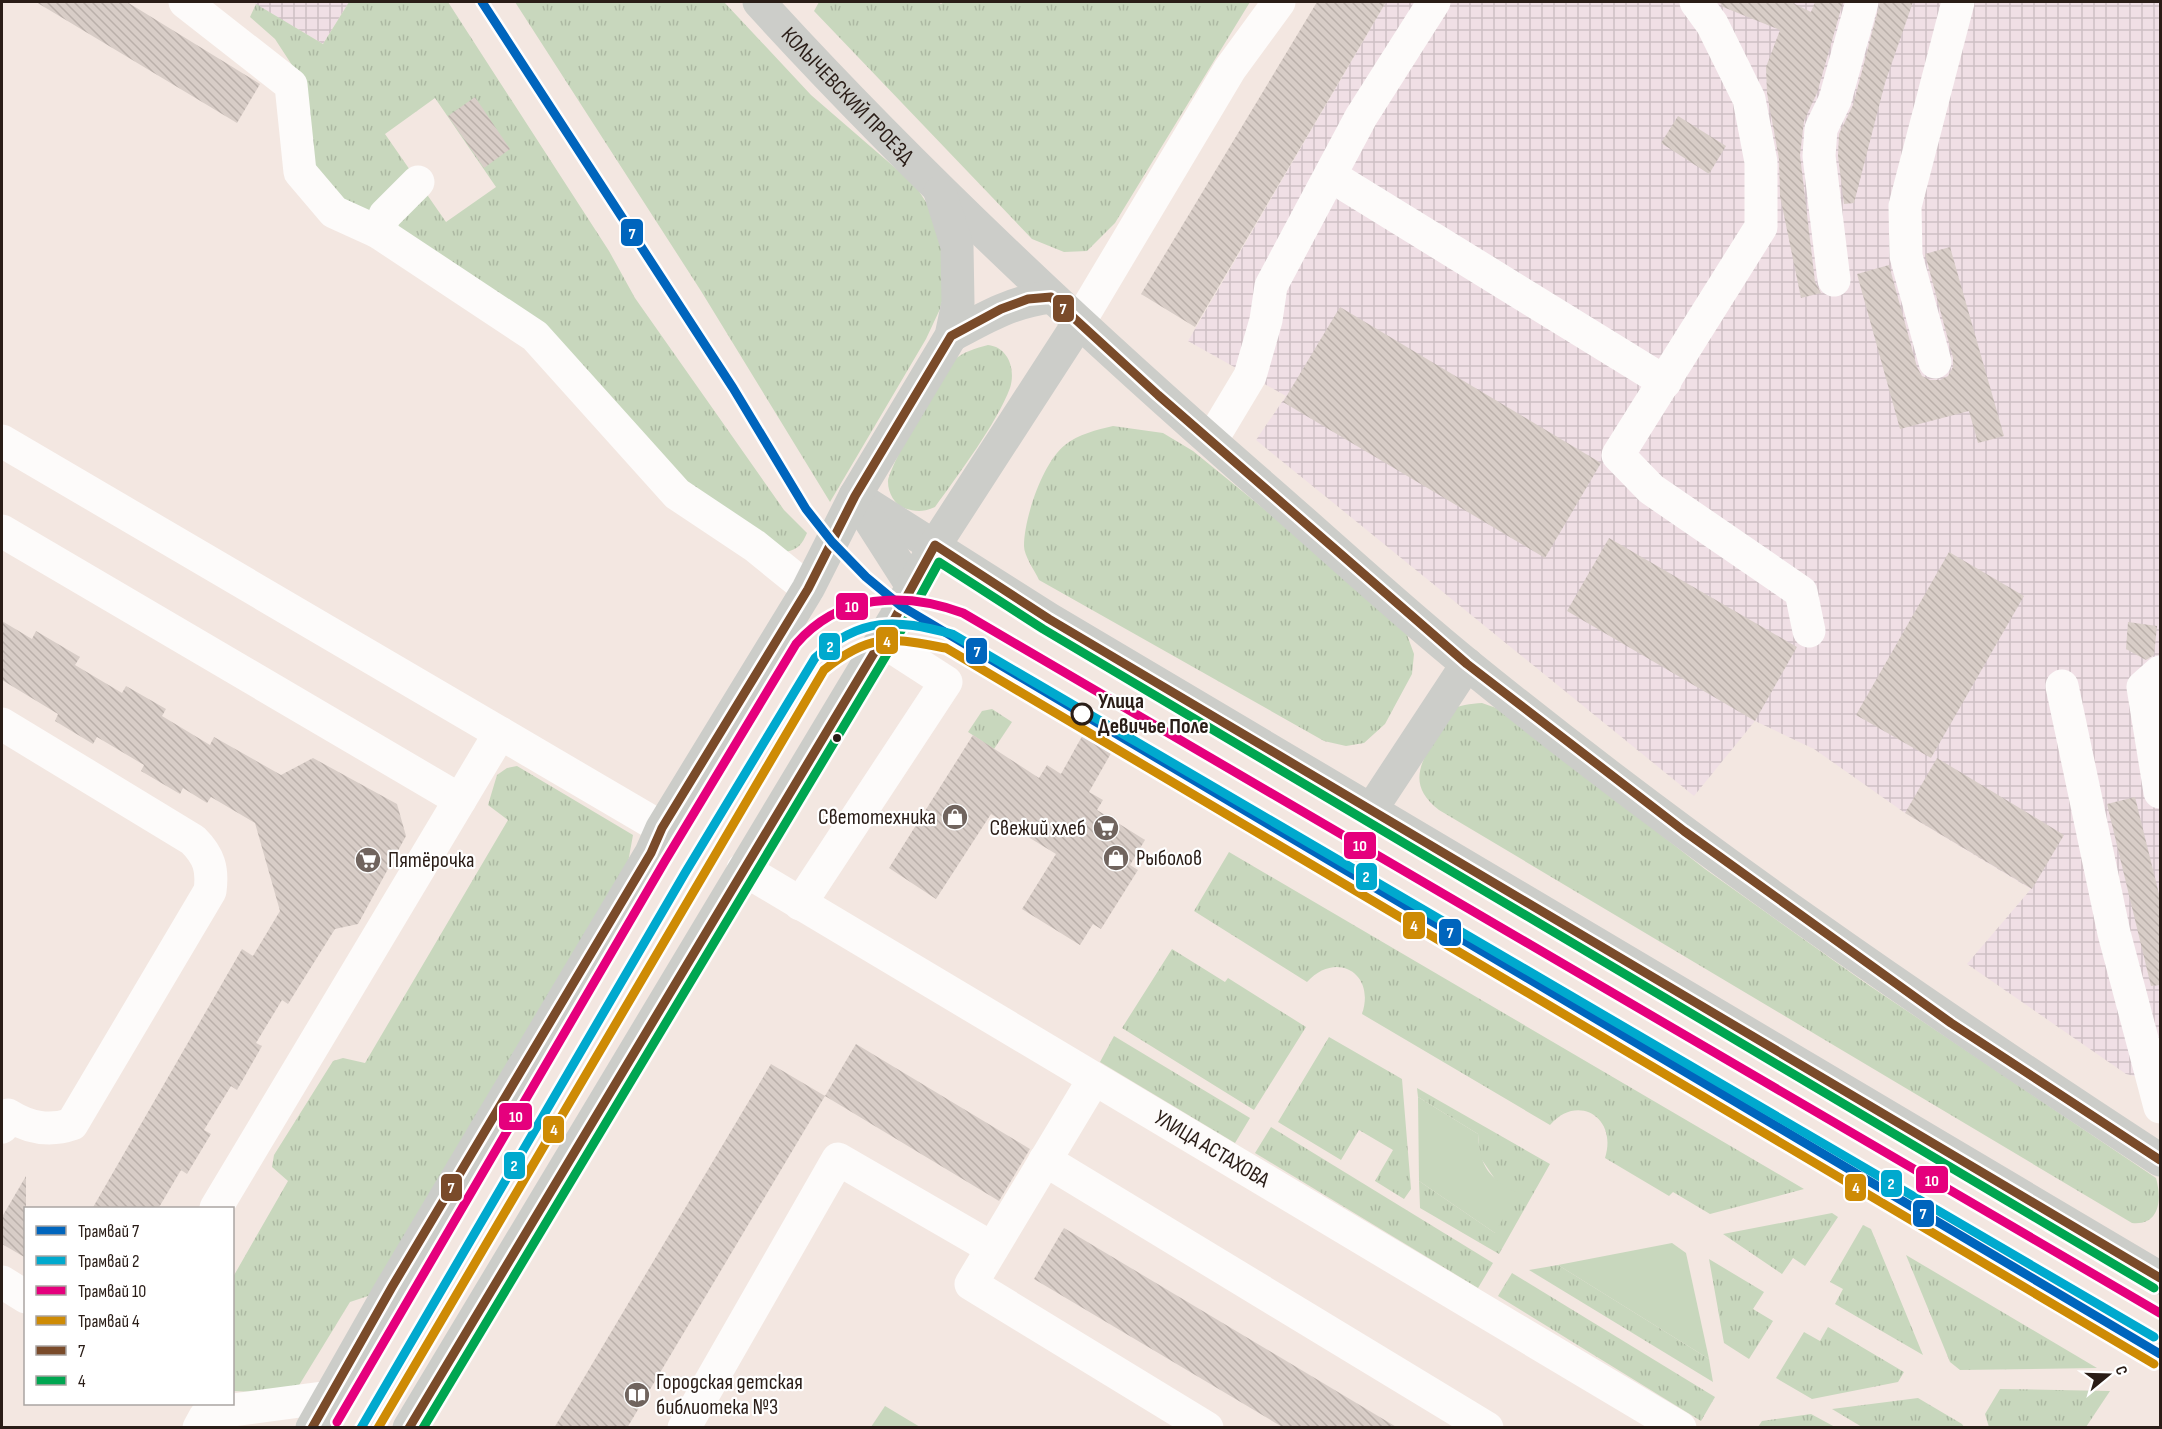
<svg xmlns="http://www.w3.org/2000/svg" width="2162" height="1429" font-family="'Sofia Sans Condensed',sans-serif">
  <defs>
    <pattern id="industrial-grid" width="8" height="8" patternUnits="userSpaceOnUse" patternTransform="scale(1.5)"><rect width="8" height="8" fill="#f0dfe5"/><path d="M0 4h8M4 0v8" fill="none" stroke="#cebfc4"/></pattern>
    <pattern id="grass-tufts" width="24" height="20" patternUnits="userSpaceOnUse" patternTransform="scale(1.5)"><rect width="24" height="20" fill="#c8d7bd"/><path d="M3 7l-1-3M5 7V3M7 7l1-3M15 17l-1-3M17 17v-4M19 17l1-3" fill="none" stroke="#acb8a2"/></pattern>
    <pattern id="building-back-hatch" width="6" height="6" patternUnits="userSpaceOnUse" patternTransform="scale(1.5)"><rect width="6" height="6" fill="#d8cdc7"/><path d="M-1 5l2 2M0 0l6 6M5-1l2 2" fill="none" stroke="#bab0aa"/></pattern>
  </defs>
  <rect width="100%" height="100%" fill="#f3e7e1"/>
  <g fill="url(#industrial-grid)">
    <path d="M252 2H349L323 44Z"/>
    <path d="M1386 2H2160V1082L2126 1074 1967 964 2031 889 1905 813 1814 749 1755 721 1694 796 1256 440 1286 396 1188 341Z"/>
  </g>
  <g fill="url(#grass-tufts)" fill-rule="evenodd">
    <path d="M349 2H448L609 251 635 298 784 510 807 533C802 544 799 549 786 552L670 469 580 367 327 188 309 165 303 82 275 39 250 17 256 4 323 44ZM435 98 496 187 446 222 385 134Z"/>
    <path d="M515 2H724L811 95 915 185 933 213 948 279 940 309 926 339 830 502 701 291Z"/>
    <path d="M819 2H938L941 4 944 2H1250L1115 223 1087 251 1064 252 1032 239 814 11Z"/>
    <path d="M988 345C1008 347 1016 369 1010 388 997 423 958 475 935 507 924 512 916 512 904 508 895 505 888 493 888 482 888 469 943 369 954 360 963 352 976 348 988 345Z"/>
    <path d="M1113 426 1163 433 1193 451 1334 566 1406 632 1414 654 1412 674 1385 724 1364 743 1346 746 1324 741 1039 580C1035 571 1024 556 1024 546 1024 518 1043 462 1065 445 1078 434 1097 430 1113 426Z"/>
    <path d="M1482 703 1499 709 1705 869 1864 982 2156 1178C2162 1199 2160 1226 2132 1223L1439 810C1408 786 1419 765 1436 736 1440 729 1444 718 1450 712 1458 704 1471 704 1482 703Z"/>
    <path d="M992 709 1012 722 994 749 968 732 982 711Z"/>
    <path d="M517 766 633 835 627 868 374 1294 350 1302 298 1387 276 1393 233 1391V1277L288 1181 272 1167 274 1155 333 1061 343 1058 365 1063 508 820 488 805 497 775 507 768Z"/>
    <path d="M1229 852 1804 1189 1710 1214 1673 1192 1669 1196 1605 1158C1618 1117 1577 1093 1550 1125L1362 1014C1376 973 1336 950 1307 982L1194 911Z"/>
    <path d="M1172 949 1225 982 1228 978 1306 1027 1254 1110 1122 1028Z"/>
    <path d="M1114 1036 1250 1118 1235 1143 1100 1062Z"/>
    <path d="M1329 1037 1402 1079 1411 1189 1404 1199 1375 1181 1393 1150 1359 1130 1341 1160 1278 1122Z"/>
    <path d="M1417 1088 1550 1164 1499 1254 1420 1208 1419 1181 1495 1233 1497 1182 1480 1157 1478 1134 1418 1097Z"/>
    <path d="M1271 1127 1493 1263 1478 1288 1255 1153Z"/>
    <path d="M1832 1213 1838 1217 1805 1266 1793 1258 1782 1274 1723 1234Z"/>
    <path d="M1863 1225 1871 1229 1923 1355 1835 1304 1843 1289 1830 1282Z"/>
    <path d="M1906 1255 2097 1368 1960 1370 1950 1362Z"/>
    <path d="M1709 1259 1764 1292 1753 1309 1773 1321 1749 1359 1724 1343Z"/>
    <path d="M1558 1265 1709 1359 1713 1382 1529 1270Z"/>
    <path d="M1512 1273 1715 1397 1701 1421 1498 1296Z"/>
    <path d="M1828 1327 1904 1372 1898 1382 1812 1399 1776 1378 1804 1332 1820 1341Z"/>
    <path d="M2000 1389 2110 1391 2086 1427H1989L1985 1414Z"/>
    <path d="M1918 1398 1962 1424 1964 1427H1862L1832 1409Z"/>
    <path d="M1811 1414 1835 1427H1758L1762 1421Z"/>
  </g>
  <g fill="#c8d7bd">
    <path d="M1418 1097 1478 1134C1480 1167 1488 1177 1517 1193L1495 1233 1419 1181Z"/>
    <path d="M1672 1243 1686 1253 1709 1359 1558 1265Z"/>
    <path d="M885 1406 920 1427H871Z"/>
  </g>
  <g fill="url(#building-back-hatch)">
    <path d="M36 2H127L260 84 237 123Z"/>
    <path d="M1317 2H1386L1195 327 1141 294Z"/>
    <path d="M1719 2H1791L1811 12 1815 2H1843L1817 93 1804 121 1800 155 1815 282 1821 293 1801 298 1780 196 1779 159 1767 93 1766 67 1780 30 1723 7Z"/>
    <path d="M1880 2H1913L1885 83 1854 203 1844 204 1838 156 1839 134 1853 105Z"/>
    <path d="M475 97 510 149 484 168 448 116Z"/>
    <path d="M1678 116 1726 146 1709 174 1661 143Z"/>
    <path d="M1950 247 2004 436 1978 443 1969 411 1900 429 1857 274 1889 265 1917 367 1922 376 1930 380H1940L1948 376 1953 367V358L1925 254Z"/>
    <path d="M1340 307 1601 463 1545 558 1283 402Z"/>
    <path d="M1609 538 1797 647 1755 721 1567 611Z"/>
    <path d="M1949 552 2024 596 1931 758 1856 715Z"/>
    <path d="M2 621 32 639 36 631 80 657 75 665 122 693 126 686 166 709 162 716 210 745 214 737 281 775 313 758 397 804 406 836 358 924 335 929 288 1004 282 1000 256 1043 262 1046 237 1090 231 1086 204 1130 211 1134 187 1174 181 1170 158 1209H92L242 949 253 956 280 911 255 823 211 797 207 803 183 788 180 794 141 771 144 765 97 737 93 744 55 721 58 714 2 680Z"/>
    <path d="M2128 622 2157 626 2154 655 2146 660 2126 649Z"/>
    <path d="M1085 731 1114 748 1089 792 1103 800 1097 810 1145 840 1130 865 1138 870 1101 929 1093 924 1080 945 1022 909 1056 854 991 814 936 899 889 868 973 735 1039 778 1047 765 1061 774Z"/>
    <path d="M1937 758 2064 835 2032 889 1905 813Z"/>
    <path d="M2135 797 2160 898V985L2151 986 2107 804Z"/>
    <path d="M856 1044 1030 1149 999 1201 825 1096Z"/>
    <path d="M771 1064 825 1096 698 1309 627 1428H554Z"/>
    <path d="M26 1176V1258L2 1244V1217Z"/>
    <path d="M1064 1228 1278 1356 1398 1428H1284L1034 1279Z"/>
  </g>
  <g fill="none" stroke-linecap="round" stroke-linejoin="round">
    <g stroke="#fdfbfa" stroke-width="33">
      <path d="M185 2 291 85 300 172 334 212 378 232 535 336 677 494 755 546 808 589"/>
      <path d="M1696 2 1712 24 1749 99 1761 162V227L1618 455 1651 489 1801 592 1809 631"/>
      <path d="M1331 176 1665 382"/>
      <path d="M378 232 385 215 418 182"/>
      <path d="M1834 280 1819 156 1821 129 1835 100 1862 2"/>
      <path d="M1078 324 1230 69 1279 2"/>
      <path d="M1935 362 1906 256 1905 206 1958 2"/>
      <path d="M2 441 662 828"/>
      <path d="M1211 441 1250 376 1266 320 1271 286 1361 117 1434 2"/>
      <path d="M2 531 460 800"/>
      <path d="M2160 672 2143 687 2160 792"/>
      <path d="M2062 686 2114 933 2160 1107"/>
      <path d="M2 724 193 840C209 856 213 869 210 891L72 1124C49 1132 29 1128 8 1115L2 1127"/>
      <path id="s1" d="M743 869 1680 1428"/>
      <path d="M800 904 946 682 881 640"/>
      <path d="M1094 1079 971 1284 1207 1428"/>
      <path d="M1045 1160 1487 1428"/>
      <path d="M216 1208 500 733"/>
      <path d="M2 1282 26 1297"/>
      <path d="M199 1428 205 1417 233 1410 330 1397"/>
      <path d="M684 1428 838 1159 992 1248"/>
    </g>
    <g stroke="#cccdc9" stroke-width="33">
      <path id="s2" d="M759 2C913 171 1081 328 1253 478 1325 540 1394 605 1468 665 1688 844 1923 1005 2160 1160"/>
      <path d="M951 336C984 318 1013 301 1051 297"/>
      <path d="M855 496 1049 619 2160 1278"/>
      <path d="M859 503 912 586"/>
      <path d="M1371 810 1467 664"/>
      <path d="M312 1428 392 1287 651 853 662 828 808 589 855 496 951 336 958 303 957 246 940 192"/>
      <path d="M409 1428 895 618 935 545 1078 324"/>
    </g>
    <g stroke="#fff" stroke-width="14">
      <g id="bus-1">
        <path d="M312 1428 392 1287 651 853 662 828 808 589 855 496 951 336 1001 309 1028 299 1051 297 1158 395 1467 664 1684 831 1951 1023 2160 1160"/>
        <path d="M409 1428 895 618 935 545 1049 619 2160 1278"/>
      </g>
    </g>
    <g stroke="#fff" stroke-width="14">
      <path id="bus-2" d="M423 1428 905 624 939 562 1043 629 2154 1288"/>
    </g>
    <use href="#bus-1" stroke="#7a4b2a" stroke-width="9"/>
    <use href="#bus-2" stroke="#00a651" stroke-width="9"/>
    <g stroke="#fff" stroke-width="14">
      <path id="tram-1" d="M482 2 733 388 806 509 832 542 866 577 901 606 2160 1354"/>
    </g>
    <g stroke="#fff" stroke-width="14">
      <path id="tram-2" d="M361 1428 685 873 815 658C861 616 896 619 952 634L2154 1337"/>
    </g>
    <g stroke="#fff" stroke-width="14">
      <path id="tram-3" d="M337 1422 665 861 796 644C839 594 904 591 963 613L2160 1313"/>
    </g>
    <g stroke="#fff" stroke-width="14">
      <path id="tram-4" d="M378 1428 824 670C871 632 890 638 946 648L2154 1364"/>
    </g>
    <use href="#tram-1" stroke="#0065bd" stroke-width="9"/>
    <use href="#tram-2" stroke="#00a9ce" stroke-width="9"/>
    <use href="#tram-3" stroke="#e5007d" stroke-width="9"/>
    <use href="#tram-4" stroke="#ce8b05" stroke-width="9"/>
  </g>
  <defs>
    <g id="shop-disc" transform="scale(1.35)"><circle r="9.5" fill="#70645e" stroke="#fff"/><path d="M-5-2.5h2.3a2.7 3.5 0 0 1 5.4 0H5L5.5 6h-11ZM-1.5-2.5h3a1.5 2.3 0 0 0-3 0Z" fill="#fff"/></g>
    <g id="supermarket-disc" transform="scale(1.35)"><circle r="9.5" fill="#70645e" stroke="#fff"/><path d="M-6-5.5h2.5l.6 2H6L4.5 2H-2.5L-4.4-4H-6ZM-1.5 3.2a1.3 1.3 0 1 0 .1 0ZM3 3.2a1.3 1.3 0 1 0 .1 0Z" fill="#fff"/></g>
    <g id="library-disc" transform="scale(1.35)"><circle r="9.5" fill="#70645e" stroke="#fff"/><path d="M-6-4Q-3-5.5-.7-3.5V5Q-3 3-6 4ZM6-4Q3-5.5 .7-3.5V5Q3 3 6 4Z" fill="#fff"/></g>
  </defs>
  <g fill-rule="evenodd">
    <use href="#shop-disc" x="955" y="817"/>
    <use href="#supermarket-disc" x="1106" y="828"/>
    <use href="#shop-disc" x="1116" y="858"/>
    <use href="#supermarket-disc" x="368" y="860"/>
    <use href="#library-disc" x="637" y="1395"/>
  </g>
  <circle fill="#fff" stroke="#2a1d17" stroke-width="3" cx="1082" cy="714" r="10"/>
  <circle fill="#2a1d17" stroke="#fff" stroke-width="2" cx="837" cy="738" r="5"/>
  <g text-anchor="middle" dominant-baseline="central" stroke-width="4.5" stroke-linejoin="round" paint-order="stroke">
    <g font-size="22" fill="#2a1d17" stroke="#fff">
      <text stroke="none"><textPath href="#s2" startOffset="129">КОЛЫЧЕВСКИЙ ПРОЕЗД</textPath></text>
      <text stroke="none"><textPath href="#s1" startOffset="546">УЛИЦА АСТАХОВА</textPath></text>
    </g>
    <g font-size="22" font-weight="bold" fill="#2a1d17" stroke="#fff" text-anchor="start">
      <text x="1098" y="701">Улица<tspan x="1098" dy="25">Девичье Поле</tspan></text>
    </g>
    <g font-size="22" fill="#2a1d17" stroke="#fff" text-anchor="start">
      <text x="936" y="817" text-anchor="end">Светотехника</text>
      <text x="1086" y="828" text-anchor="end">Свежий хлеб</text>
      <text x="1136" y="858">Рыболов</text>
      <text x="388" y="860">Пятёрочка</text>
      <text x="656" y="1382">Городская детская<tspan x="656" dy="25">библиотека №3</tspan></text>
    </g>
  </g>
  <g stroke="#fff" stroke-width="2">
    <rect x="620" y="218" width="24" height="29" rx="6" fill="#0065bd"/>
    <rect x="1052" y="294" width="23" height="29" rx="6" fill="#7a4b2a"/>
    <rect x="835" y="592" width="34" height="29" rx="6" fill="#e5007d"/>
    <rect x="875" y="626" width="24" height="29" rx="6" fill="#ce8b05"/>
    <rect x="818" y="632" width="23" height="29" rx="6" fill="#00a9ce"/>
    <rect x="965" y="637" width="23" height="28" rx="6" fill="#0065bd"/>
    <rect x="1343" y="831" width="34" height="29" rx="6" fill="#e5007d"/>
    <rect x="1355" y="862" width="23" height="29" rx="6" fill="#00a9ce"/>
    <rect x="1402" y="911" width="24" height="29" rx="6" fill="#ce8b05"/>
    <rect x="1438" y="918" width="24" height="29" rx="6" fill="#0065bd"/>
    <rect x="498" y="1102" width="35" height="29" rx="6" fill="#e5007d"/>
    <rect x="542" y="1115" width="23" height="29" rx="6" fill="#ce8b05"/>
    <rect x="503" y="1151" width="23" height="29" rx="6" fill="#00a9ce"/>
    <rect x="1915" y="1165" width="34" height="29" rx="6" fill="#e5007d"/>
    <rect x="1880" y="1169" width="23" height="29" rx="6" fill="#00a9ce"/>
    <rect x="1844" y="1173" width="23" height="29" rx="6" fill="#ce8b05"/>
    <rect x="440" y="1173" width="23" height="29" rx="6" fill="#7a4b2a"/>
    <rect x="1912" y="1199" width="23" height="29" rx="6" fill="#0065bd"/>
  </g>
  <g font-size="16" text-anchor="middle" font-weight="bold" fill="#fff">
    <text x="632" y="239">7</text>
    <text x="1063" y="314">7</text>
    <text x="852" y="612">10</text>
    <text x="887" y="647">4</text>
    <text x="830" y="652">2</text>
    <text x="977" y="657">7</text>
    <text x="1360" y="851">10</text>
    <text x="1366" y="882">2</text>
    <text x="1414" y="931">4</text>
    <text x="1450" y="938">7</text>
    <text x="516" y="1122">10</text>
    <text x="554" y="1135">4</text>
    <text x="514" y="1171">2</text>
    <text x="1932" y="1186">10</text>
    <text x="1891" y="1189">2</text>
    <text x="1856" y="1193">4</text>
    <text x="451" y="1193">7</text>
    <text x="1923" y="1219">7</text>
  </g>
  <rect width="2162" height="1429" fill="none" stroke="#2a1d17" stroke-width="6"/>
  <rect x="24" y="1207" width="210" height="198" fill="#ffffff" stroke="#aaa5a2" stroke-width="1.5"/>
  <rect x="36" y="1226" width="30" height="9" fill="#0065bd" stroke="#aaa5a2" stroke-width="1.5"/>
  <text x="78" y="1237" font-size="18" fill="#2a1d17">Трамвай 7</text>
  <rect x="36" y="1256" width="30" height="9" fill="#00a9ce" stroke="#aaa5a2" stroke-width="1.5"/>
  <text x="78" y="1267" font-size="18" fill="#2a1d17">Трамвай 2</text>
  <rect x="36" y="1286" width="30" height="9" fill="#e5007d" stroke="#aaa5a2" stroke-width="1.5"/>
  <text x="78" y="1297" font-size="18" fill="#2a1d17">Трамвай 10</text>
  <rect x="36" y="1316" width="30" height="9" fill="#ce8b05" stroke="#aaa5a2" stroke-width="1.5"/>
  <text x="78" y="1327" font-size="18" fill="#2a1d17">Трамвай 4</text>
  <rect x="36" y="1346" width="30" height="9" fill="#7a4b2a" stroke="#aaa5a2" stroke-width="1.5"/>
  <text x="78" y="1357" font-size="18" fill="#2a1d17">7</text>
  <rect x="36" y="1376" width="30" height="9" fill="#00a651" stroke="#aaa5a2" stroke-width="1.5"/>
  <text x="78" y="1387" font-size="18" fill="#2a1d17">4</text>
  <g transform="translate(2108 1375) rotate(71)" stroke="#ffffff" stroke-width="4.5" paint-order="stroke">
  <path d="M0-4.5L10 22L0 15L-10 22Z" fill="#2a1d17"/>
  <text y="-9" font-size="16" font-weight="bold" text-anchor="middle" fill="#2a1d17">С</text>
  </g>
</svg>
